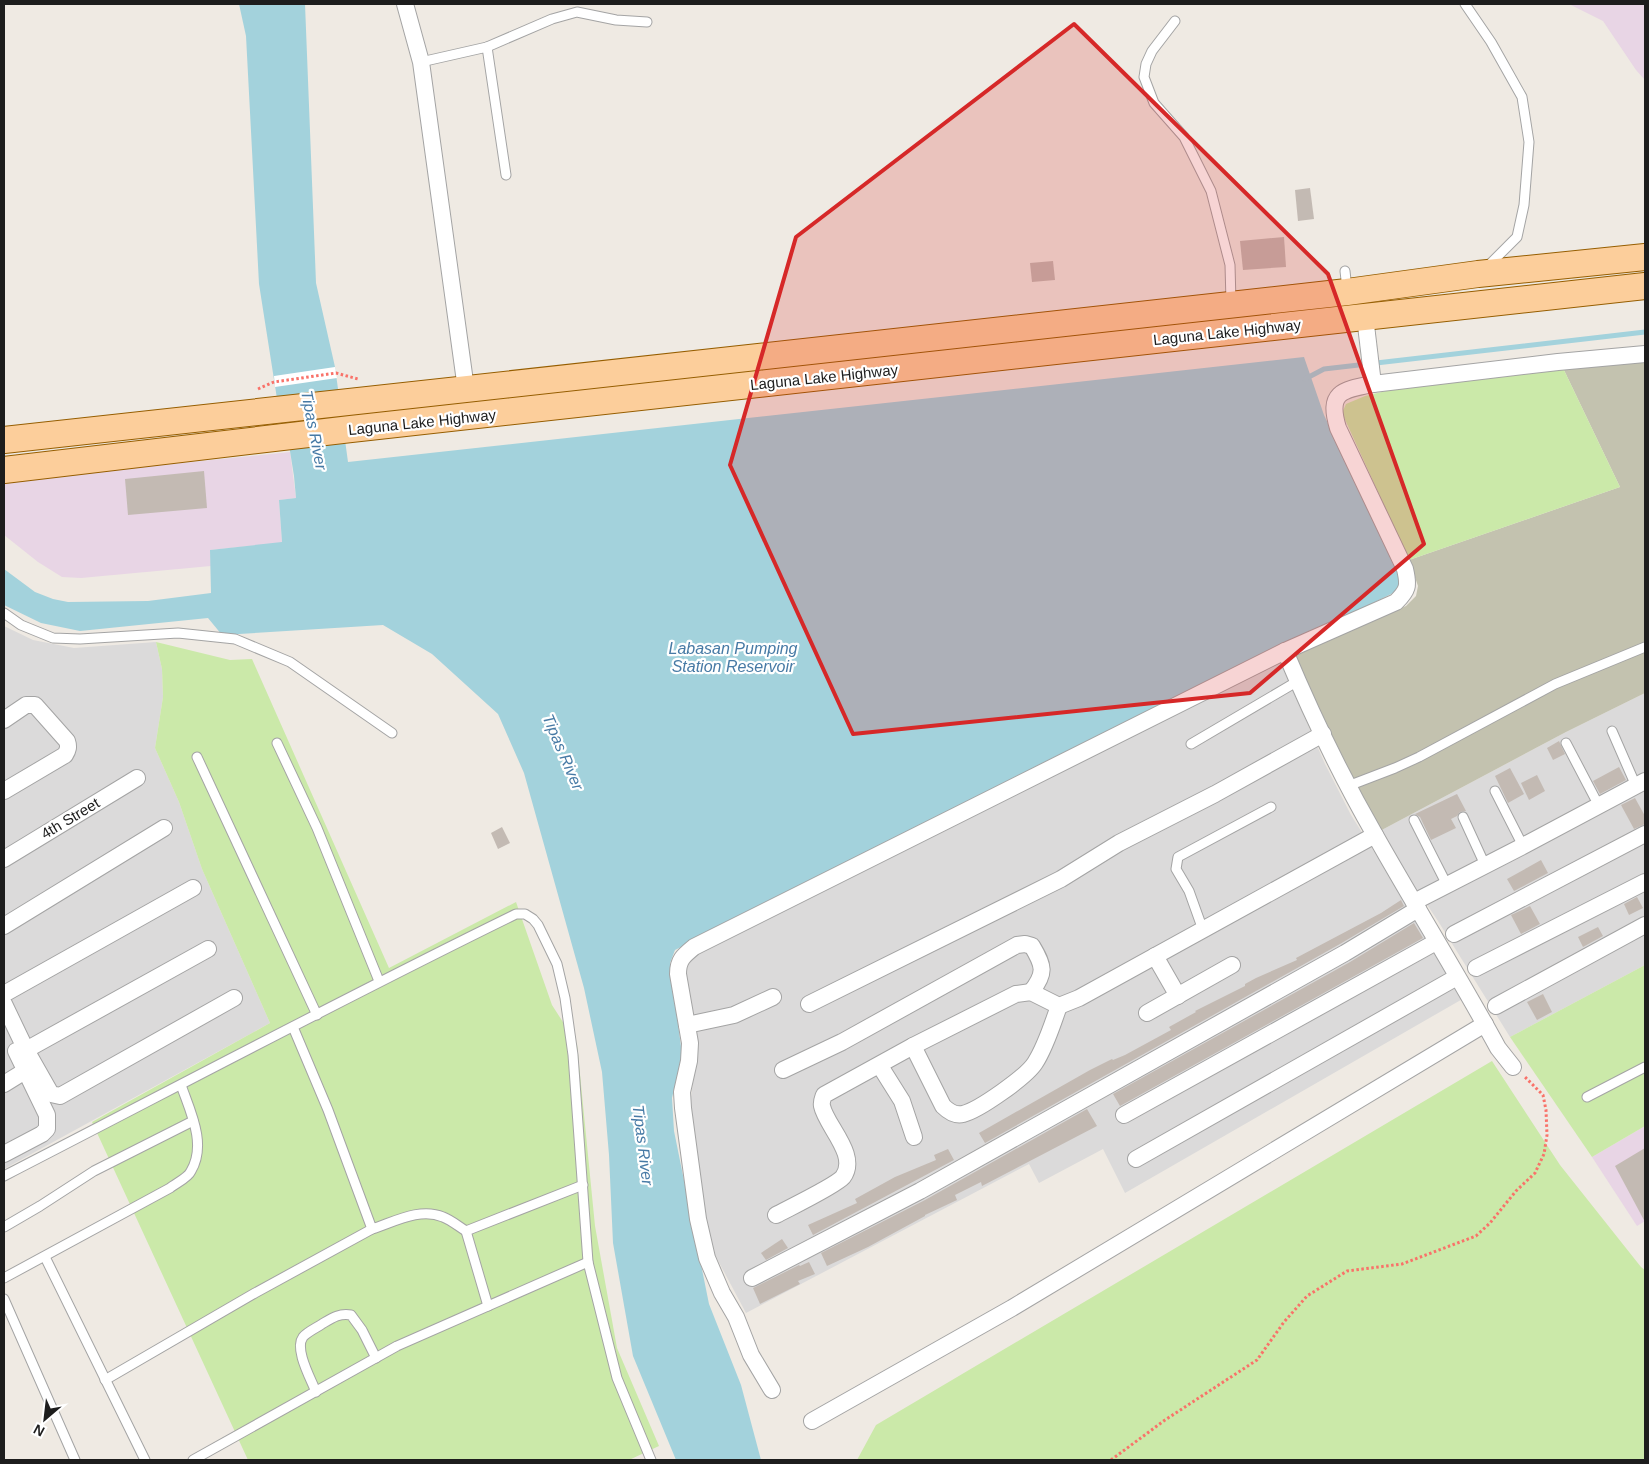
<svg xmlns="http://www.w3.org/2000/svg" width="1649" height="1464" font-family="Helvetica,sans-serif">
  <rect width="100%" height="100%" fill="#efeae3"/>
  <g fill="#dbdada">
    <path d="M4 626 33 640 74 648 156 642 162 669 163 697 155 748 179 802 202 869 270 1023 4 1169Z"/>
    <path d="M1279 659 1325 764 1351 815 1466 997 1125 1193 1103 1149 1039 1183 1029 1164 746 1313 714 1253 707 1226 690 1106 696 1058V1026L686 975 689 959 720 940Z"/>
    <path d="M1645 693V965L1510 1037 1438 921 1378 832 1566 732Z"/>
  </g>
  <g fill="#e8d5e5">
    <path d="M1569 4H1645V80L1636 70 1603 21Z"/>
    <path d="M290 452 296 498 279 500 282 543 210 550 211 566 81 578 62 577 38 562 4 535V481Z"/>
    <path d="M1645 1126V1221L1637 1226 1592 1157Z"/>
  </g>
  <path fill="#c3c2af" d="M1645 360V693L1566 732 1378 832 1294 655 1406 606 1416 596 1418 586 1409 560 1620 487 1563 368Z"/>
  <g fill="#cbe9a9">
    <path d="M1563 368 1620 487 1409 560 1342 413 1346 404 1365 396 1390 390Z"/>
    <path d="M156 642 230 660 252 659 389 968 516 902 552 1005 577 1044 595 1226 617 1348 659 1446 629 1460H248L92 1122 270 1023 202 869 179 802 155 748 163 697 162 669Z"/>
    <path d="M1645 965V1126L1592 1157 1510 1037Z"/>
    <path d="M1492 1061 1560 1165 1641 1267 1645 1270V1460H857L876 1425Z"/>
  </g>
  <path fill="#a3d2dc" d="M239 4H305L316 283 335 367 348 462 1304 357 1324 415 1397 569 1400 581 1397 591 675 950 670 963 682 1054 672 1098 674 1131 709 1304 741 1385 761 1460H676L633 1356 613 1243 609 1155 602 1072 584 988 524 773 498 714 432 654 383 625 222 635 208 618 80 631 41 623 4 605V569L35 592 53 599 68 602 148 601 211 593 210 550 282 542 279 500 296 498 294 476 284 414 278 405 259 284 246 36Z"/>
  <path fill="#fff" d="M335 367 337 378 275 387 274 376Z"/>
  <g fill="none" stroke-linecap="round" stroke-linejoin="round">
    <path stroke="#a3d2dc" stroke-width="5" d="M1305 379 1324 369 1645 332"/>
  </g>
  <g fill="#c3bab3">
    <path d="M1310 188 1314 219 1298 221 1295 190Z"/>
    <path d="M1284 237 1286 267 1243 270 1240 241Z"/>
    <path d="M1053 261 1055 280 1032 282 1030 263Z"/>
    <path d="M204 471 207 508 128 515 125 479Z"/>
    <path d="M1559 741 1565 754 1553 760 1547 748Z"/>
    <path d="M1619 767 1626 780 1600 794 1593 781Z"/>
    <path d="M1510 768 1524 794 1508 803 1495 776Z"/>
    <path d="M1537 775 1545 791 1529 800 1521 783Z"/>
    <path d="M1457 794 1466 811 1460 812 1457 816 1451 819 1456 828 1431 840 1420 817 1415 814Z"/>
    <path d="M1635 798 1645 816V824L1634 829 1621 805Z"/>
    <path d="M502 827 510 843 498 849 491 833Z"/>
    <path d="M1541 860 1548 873 1514 891 1507 879Z"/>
    <path d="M1637 897 1643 908 1629 915 1624 904Z"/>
    <path d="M1401 900 1404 906 1340 944 985 1143 979 1133 1090 1070 1112 1059 1113 1060 1125 1055 1171 1030 1169 1027 1196 1012 1195 1011 1245 986V984L1256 978 1297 960 1296 958 1381 913Z"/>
    <path d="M1530 906 1540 924 1521 934 1511 915Z"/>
    <path d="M1414 923 1423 938 1120 1106 1113 1094 1350 962Z"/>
    <path d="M1598 927 1603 936 1583 947 1578 937Z"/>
    <path d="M1543 994 1552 1012 1537 1020 1527 1002Z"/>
    <path d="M1087 1109 1097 1126 982 1186 981 1182 955 1195 957 1200 925 1215V1216L868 1247 827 1266 821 1253 925 1200Z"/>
    <path d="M1645 1148V1222L1615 1166Z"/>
    <path d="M948 1149 954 1160 813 1235 808 1225 857 1203 855 1199 895 1177 936 1160 934 1155Z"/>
    <path d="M782 1239 788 1248 766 1260 761 1253Z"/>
    <path d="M809 1262 815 1274 798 1281 800 1284 760 1304 753 1288 799 1265 800 1266Z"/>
  </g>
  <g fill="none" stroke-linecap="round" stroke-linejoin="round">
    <g stroke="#a4a4a4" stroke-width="11">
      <g id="lane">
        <path d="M1465 4 1491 42 1522 97 1529 142 1524 205 1517 237 1488 266"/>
        <path d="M1175 21 1152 51 1146 64 1144 77 1154 103 1184 137 1211 191 1230 265 1231 302"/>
        <path d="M487 47 552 19 577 12 616 20 647 22"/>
        <path d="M421 62 487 47 506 175"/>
        <path d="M1345 271 1347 289"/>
        <path d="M4 613 21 625 53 638 80 639 178 633 235 639 290 662 392 733"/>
        <path d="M1612 731 1636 786"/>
        <path d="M277 743 317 828 379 981"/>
        <path d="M1566 743 1599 806"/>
        <path d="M1191 744 1298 681"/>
        <path d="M197 757 317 1015"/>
        <path d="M1348 786 1395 768 1419 757 1555 684 1645 647"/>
        <path d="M1495 791 1523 846"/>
        <path d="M1463 817 1485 865"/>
        <path d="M1414 820 1447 885"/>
        <path d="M1203 930 1189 891 1176 869 1178 857 1271 807"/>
        <path d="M293 1027 328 1110 372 1229C394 1222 420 1207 443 1217 451 1220 458 1226 466 1231L583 1185"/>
        <path d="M1587 1097 1645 1067"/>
        <path d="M4 1176C175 1088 344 998 516 914H525L533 919 538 925 557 964 565 998 573 1055 588 1262 617 1378 651 1460"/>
        <path d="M4 1227 40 1206 94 1171 193 1121"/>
        <path d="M466 1231 488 1306"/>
        <path d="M45 1257 145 1460"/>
        <path d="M4 1278 170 1188C176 1183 188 1178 191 1171 207 1144 190 1111 181 1085"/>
        <path d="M4 1299 75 1460"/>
        <path d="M105 1380 255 1293 372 1229"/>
        <path d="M316 1392C311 1379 294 1349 303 1337 307 1332 316 1328 322 1324 332 1318 339 1313 351 1315L362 1330 376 1358"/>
        <path d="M193 1460 397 1346 588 1262"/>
      </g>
    </g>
    <g stroke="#a4a4a4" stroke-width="18">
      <g id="street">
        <path d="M405 4 421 62 466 389"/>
        <path d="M1365 317 1373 384"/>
        <path d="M1285 651C1311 713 1341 776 1375 835 1415 906 1459 976 1498 1048L1513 1067"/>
        <path d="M4 720 26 705H35L67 741C69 747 68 750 65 755L4 791"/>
        <path d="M4 859 137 778"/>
        <path d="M1414 902 1523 846 1645 781"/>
        <path d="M4 926 164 828"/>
        <path d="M1454 934 1645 834"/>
        <path d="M1155 956 1178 996"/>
        <path d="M1476 968 1645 882"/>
        <path d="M4 994 193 888"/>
        <path d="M4 1004 26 1050 51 1094 60 1096 234 998"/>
        <path d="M809 1004 1061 879 1119 843 1215 794 1323 734"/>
        <path d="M1496 1006 1645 925"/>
        <path d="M1147 1013 1232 965"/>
        <path d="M687 1025 734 1015 773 997"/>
        <path d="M913 1046 943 1106C948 1111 954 1116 963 1114 979 1110 1026 1077 1035 1063 1046 1046 1052 1025 1059 1006"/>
        <path d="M26 1050 208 949"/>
        <path d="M880 1066 902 1101 914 1137"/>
        <path d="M783 1070 842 1042 1017 945 1025 944 1032 946C1044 966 1046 973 1031 992"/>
        <path d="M4 1084 25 1071"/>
        <path d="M1124 1115 1436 942"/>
        <path d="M4 1154 42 1134 47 1129V1115L16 1051"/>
        <path d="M1136 1159 1457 977"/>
        <path d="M776 1215C789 1208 835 1186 843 1177 859 1155 826 1126 822 1106 821 1102 823 1098 824 1095L913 1046 1016 994 1031 992 1059 1006 1079 998 1375 835"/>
        <path d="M752 1278 920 1191 1345 953 1418 909"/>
        <path d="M772 1390 751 1355 736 1317 722 1293 707 1258 698 1219 683 1108 682 1092 689 1061 690 1043 678 974C678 960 683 956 694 947L1285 651 1396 602C1408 590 1409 586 1405 569L1338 428C1327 392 1342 390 1373 384L1558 362 1645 354"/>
        <path d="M812 1421 1012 1308 1485 1024"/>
      </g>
    </g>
    <g stroke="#965e00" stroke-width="28">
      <g id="primary">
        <path d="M4 440 1347 292 1478 274 1645 257"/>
        <path d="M4 470 351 429 1645 286"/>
      </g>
    </g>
    <g stroke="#f97269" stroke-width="3" stroke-dasharray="2.5 2.5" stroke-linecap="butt">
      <path d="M258 389 274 382 336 373 358 379"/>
      <path d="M1111 1460 1165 1420 1257 1360 1284 1322 1307 1296 1347 1271 1402 1264 1476 1236 1490 1223 1516 1191 1535 1173 1544 1154 1547 1135 1546 1110 1543 1095 1524 1076"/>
    </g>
    <use href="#lane" stroke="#fff" stroke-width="9"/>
    <use href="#street" stroke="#fff" stroke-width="16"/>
    <use href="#primary" stroke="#fcce9b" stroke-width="26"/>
  </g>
  <path fill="#d62828" fill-opacity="0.2" stroke="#d62828" stroke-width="4" stroke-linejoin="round" d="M1074 24 1328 274 1424 544 1250 693 853 734 730 465 796 237Z"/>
  <g text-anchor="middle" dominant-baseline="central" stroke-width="4.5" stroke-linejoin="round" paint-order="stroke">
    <g font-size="15" fill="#1d1d1d" stroke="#fff">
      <text transform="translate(1227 332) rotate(-6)">Laguna Lake Highway</text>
      <text transform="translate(824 377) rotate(-6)">Laguna Lake Highway</text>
      <text transform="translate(422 422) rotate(-6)">Laguna Lake Highway</text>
      <text transform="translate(70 818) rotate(-31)">4th Street</text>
    </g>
    <g font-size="16" font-style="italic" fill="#477aa5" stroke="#fff">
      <text transform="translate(314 430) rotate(79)">Tipas River</text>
      <text x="733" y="648">Labasan Pumping<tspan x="733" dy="18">Station Reservoir</tspan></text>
      <text transform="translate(563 752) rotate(67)">Tipas River</text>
      <text transform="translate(643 1145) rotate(83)">Tipas River</text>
    </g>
  </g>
  <rect width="1649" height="1464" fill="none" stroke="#1d1d1d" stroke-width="10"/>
  <g transform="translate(45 1419) rotate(208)" stroke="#ffffff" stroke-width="4" paint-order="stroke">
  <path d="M0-4L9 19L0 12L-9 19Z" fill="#1d1d1d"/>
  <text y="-8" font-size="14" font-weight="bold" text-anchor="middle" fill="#1d1d1d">N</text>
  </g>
</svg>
